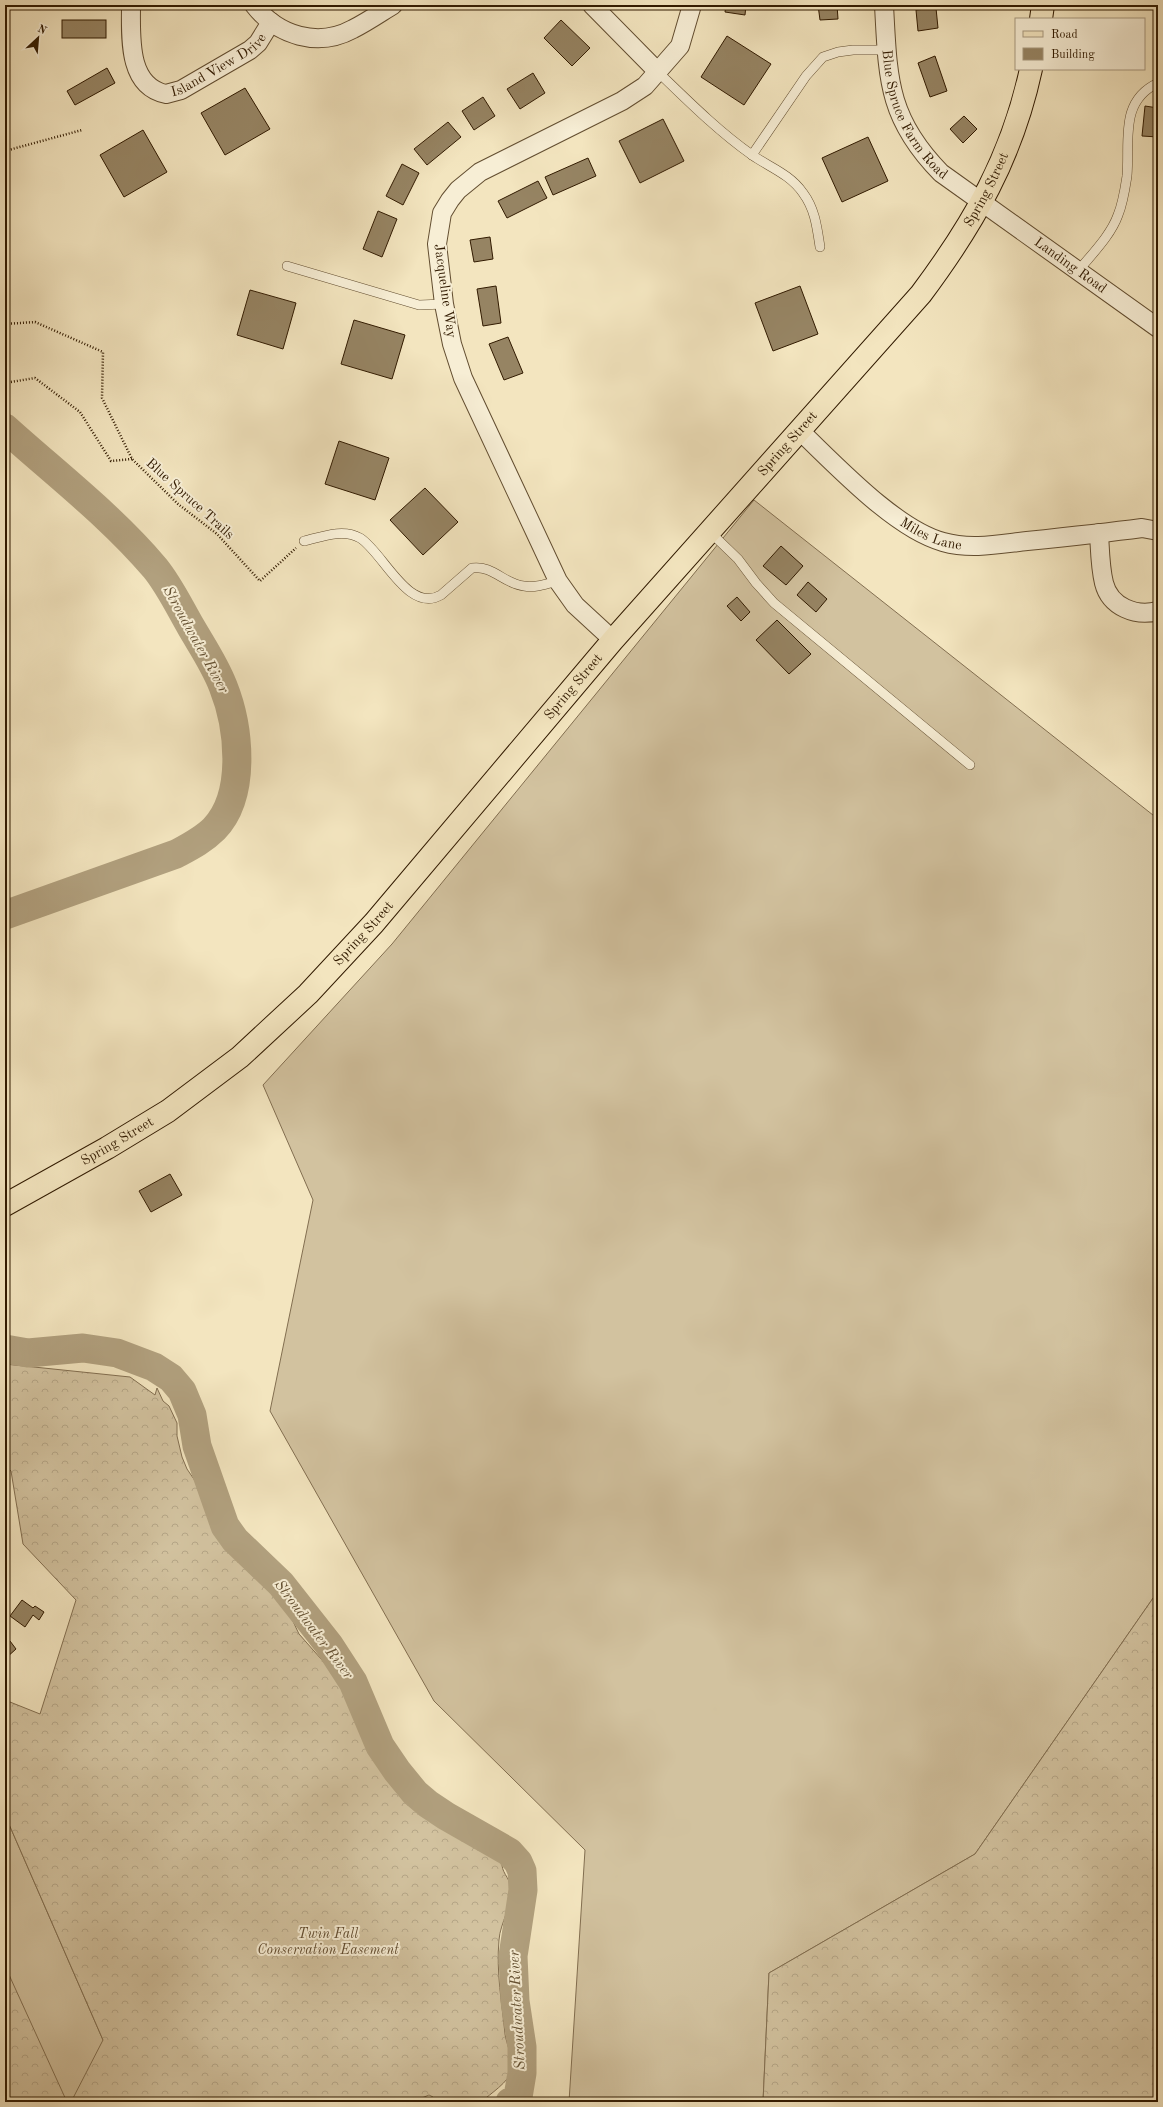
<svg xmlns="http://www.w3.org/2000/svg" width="1163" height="2107" font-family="'Old Standard TT',serif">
  <defs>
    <pattern id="forest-crowns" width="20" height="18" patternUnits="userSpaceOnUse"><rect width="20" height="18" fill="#d2c29f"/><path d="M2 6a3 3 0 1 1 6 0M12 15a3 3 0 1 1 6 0" fill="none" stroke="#b5a687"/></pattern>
  </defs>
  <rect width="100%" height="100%" fill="#f3e5bf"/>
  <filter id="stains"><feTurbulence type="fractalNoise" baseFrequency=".005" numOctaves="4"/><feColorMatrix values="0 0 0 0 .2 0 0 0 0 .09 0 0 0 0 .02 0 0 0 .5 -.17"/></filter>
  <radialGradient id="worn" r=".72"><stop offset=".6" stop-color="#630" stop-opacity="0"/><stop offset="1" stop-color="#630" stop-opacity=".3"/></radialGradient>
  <g fill="#d2c29f" stroke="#826e50">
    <path d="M754 500 1158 819V1591L975 1854 769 1973 763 2102H569L585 1850 434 1701 270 1411 313 1200 263 1085 392 944Z"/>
    <path d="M5 1815 130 2102H5Z"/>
  </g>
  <g fill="url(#forest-crowns)" stroke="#826e50">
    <path d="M5 1364 130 1377 155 1395 157 1388 163 1401 169 1406 177 1423V1436L182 1457 187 1469 202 1491 218 1537 231 1551 239 1556 264 1564 269 1569 274 1581 281 1580 285 1583 290 1600V1615L299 1634 329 1668 352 1703 362 1733 393 1788 411 1805 443 1822 483 1839 496 1858 502 1862C501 1872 509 1877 511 1887 513 1905 500 1923 499 1940 496 1972 502 2003 505 2034 506 2043 515 2062 512 2070 509 2082 490 2094 481 2102H436L433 2097 429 2095 417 2100 401 2102H71L103 2040 5 1815V1700L40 1714 76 1600 23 1544 11 1471 5 1466Z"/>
    <path d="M1158 1591V2102H763L769 1973 975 1854Z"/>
    <path d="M5 1966 67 2102H5Z"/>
  </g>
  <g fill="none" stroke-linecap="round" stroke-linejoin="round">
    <g stroke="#b1a07e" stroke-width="29">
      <path d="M5 428C56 474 111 516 155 568 169 585 180 608 191 627 202 646 215 665 223 686 239 726 247 795 214 829 203 840 189 847 176 854L5 915"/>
      <path d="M5 1349 28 1353 83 1348 117 1353 154 1367 171 1378 182 1391 192 1415 197 1446 225 1526 235 1540 281 1584 329 1645 353 1682 380 1746 397 1771 415 1793 428 1804 446 1816 509 1852 518 1862 522 1871 523 1890 513 1956 515 2001 522 2047V2073L518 2097 510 2102"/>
    </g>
  </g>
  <g fill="#968463" stroke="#311a00">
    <path d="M470 5H516V7L470 8Z"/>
    <path d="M726 5H746L745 15 725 12Z"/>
    <path d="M818 5H837L838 19 820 20Z"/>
    <path d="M936 8 938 28 918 31 916 10Z"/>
    <rect x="62" y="20" width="44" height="18"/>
    <path d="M561 20 590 48 572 66 544 38Z"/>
    <path d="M727 36 771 64 744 105 701 77Z"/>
    <path d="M935 56 947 91 930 97 918 63Z"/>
    <path d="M107 68 115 83 75 105 67 91Z"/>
    <path d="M533 73 545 93 520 109 507 89Z"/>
    <path d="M245 88 270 129 225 155 201 113Z"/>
    <path d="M483 97 495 116 474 130 462 111Z"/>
    <path d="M1145 106 1158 108V137L1142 136Z"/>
    <path d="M964 116 977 129 963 143 950 129Z"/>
    <path d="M663 119 684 161 640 183 619 141Z"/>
    <path d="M448 122 461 137 427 165 414 149Z"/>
    <path d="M143 130 167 172 124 197 100 155Z"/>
    <path d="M868 137 888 181 842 202 822 158Z"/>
    <path d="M588 158 596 176 553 195 545 177Z"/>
    <path d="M402 164 419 173 403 205 386 196Z"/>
    <path d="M538 181 547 198 507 218 498 201Z"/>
    <path d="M378 211 397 219 382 257 363 249Z"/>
    <path d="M490 237 493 259 474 262 470 240Z"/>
    <path d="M496 286 501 323 483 326 477 289Z"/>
    <path d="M800 286 818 334 773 351 755 303Z"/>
    <path d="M250 290 296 303 283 349 237 335Z"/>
    <path d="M354 320 405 335 392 379 341 364Z"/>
    <path d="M508 337 523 373 504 380 489 344Z"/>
    <path d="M339 441 389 458 375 500 325 484Z"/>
    <path d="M425 488 458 522 423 555 390 520Z"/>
    <path d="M781 546 803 566 786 585 763 566Z"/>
    <path d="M808 582 827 599 816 612 797 595Z"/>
    <path d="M737 597 750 612 741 621 727 606Z"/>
    <path d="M777 620 811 654 789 674 756 640Z"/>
    <path d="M170 1174 182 1195 151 1212 139 1191Z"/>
    <path d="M22 1600 33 1608 35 1606 44 1612 39 1620 33 1615 25 1627 10 1616Z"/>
    <path d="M10 1641 16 1649 6 1658 5 1643Z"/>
  </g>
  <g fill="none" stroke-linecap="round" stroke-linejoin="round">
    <g stroke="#624d30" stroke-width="10">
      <g id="service">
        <path d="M658 72C687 100 718 131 752 155 769 167 790 174 803 193 815 209 817 227 820 247"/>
        <path d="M752 155 806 76 823 57 838 52 853 50H886"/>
        <path d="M287 266 419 305 444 304"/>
        <path d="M1079 270C1092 254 1111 235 1118 215 1123 203 1125 189 1127 176 1130 141 1119 101 1158 83"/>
        <path d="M710 532 738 559 756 583 774 603 970 765"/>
        <path d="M304 541C321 537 343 528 360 538 383 552 408 614 441 595L472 568C493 565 504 584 524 586 535 588 547 584 558 581"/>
      </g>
    </g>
    <g stroke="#624d30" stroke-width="20">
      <g id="minor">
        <path id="s1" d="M131 5C131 36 127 86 166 94L181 90 250 50 258 43 271 22"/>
        <path d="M254 5C278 36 318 48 353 29 367 22 380 13 393 5"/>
        <path d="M592 5 658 72"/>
        <path id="s2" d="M884 5C888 78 887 118 941 173L1158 328"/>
        <path id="s3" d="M799 430C835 464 895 529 943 542 971 550 1000 544 1027 541 1066 537 1104 533 1142 528L1158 531"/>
        <path d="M1099 533C1100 549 1100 567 1104 583 1110 607 1136 617 1158 611"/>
        <path d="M613 640 575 605 558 581 463 378 452 344 444 304 437 244 442 213 450 200 458 190 480 172 622 101 645 86 680 46 692 5"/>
      </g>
    </g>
    <g stroke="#311a00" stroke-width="24">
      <g id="primary">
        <path d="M1041 19 1043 5"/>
        <path id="s4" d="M5 1205 107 1148 168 1111 240 1057 308 994 374 923 613 640 921 294C974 223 1012 157 1031 69"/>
      </g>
    </g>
    <g stroke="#311a00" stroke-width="2.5" stroke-dasharray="1 2" stroke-linecap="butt">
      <path d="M5 151 82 130"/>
      <path d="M5 324 35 322 103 352 102 398 132 459 178 504 217 534 260 581 296 548"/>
      <path d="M5 383 35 378 80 412 111 461 132 459"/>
    </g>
    <use href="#service" stroke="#f7eed5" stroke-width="9"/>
    <use href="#minor" stroke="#f7eed5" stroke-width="18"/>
    <use href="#primary" stroke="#f3e5bf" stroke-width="22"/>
  </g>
  <g text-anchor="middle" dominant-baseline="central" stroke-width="4" stroke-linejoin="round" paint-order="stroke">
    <g font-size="14" fill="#311a00" stroke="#f7eed5">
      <text stroke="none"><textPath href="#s1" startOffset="165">Island View Drive</textPath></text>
      <text stroke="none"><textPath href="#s2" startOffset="117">Blue Spruce Farm Road</textPath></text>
      <text stroke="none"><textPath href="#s4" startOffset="1425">Spring Street</textPath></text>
      <text stroke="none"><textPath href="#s2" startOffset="342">Landing Road</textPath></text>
      <text transform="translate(445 291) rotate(82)">Jacqueline Way</text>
      <text stroke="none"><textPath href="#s4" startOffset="1101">Spring Street</textPath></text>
      <text transform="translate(190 499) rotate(42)">Blue Spruce Trails</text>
      <text stroke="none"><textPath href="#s3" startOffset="170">Miles Lane</textPath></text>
      <text stroke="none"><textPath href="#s4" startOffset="777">Spring Street</textPath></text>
      <text stroke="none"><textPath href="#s4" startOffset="453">Spring Street</textPath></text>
      <text stroke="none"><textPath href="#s4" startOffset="129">Spring Street</textPath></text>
    </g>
    <g font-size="14" font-style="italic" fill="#614c30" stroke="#f7eed5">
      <text x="328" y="1934">Twin Fall<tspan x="328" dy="16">Conservation Easement</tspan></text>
    </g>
    <g font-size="15" font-style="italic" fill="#645032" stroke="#f7eed5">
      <text transform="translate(195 640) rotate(61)">Stroudwater River</text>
      <text transform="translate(313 1630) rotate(53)">Stroudwater River</text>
      <text transform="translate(518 2010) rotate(-93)">Stroudwater River</text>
    </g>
  </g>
  <rect width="1163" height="2107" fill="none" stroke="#f3e5bf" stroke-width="20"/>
  <rect x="6" y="6" width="1151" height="2095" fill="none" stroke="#311a00" stroke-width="2"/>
  <rect x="10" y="10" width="1143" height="2087" fill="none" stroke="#311a00"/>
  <rect x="1015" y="18" width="130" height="52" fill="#f7eed5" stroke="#a89980"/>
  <rect x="1023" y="31" width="20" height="6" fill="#f3e5bf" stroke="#a89980"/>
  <text x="1051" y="38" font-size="12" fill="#311a00">Road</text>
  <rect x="1023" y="48" width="20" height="12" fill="#968463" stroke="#a89980"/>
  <text x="1051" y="58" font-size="12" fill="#311a00">Building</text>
  <g transform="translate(38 38) rotate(26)" stroke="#f7eed5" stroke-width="3" paint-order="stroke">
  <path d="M0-3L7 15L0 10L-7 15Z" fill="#311a00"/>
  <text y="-6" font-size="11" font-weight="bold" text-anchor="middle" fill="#311a00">N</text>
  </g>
  <rect width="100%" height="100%" filter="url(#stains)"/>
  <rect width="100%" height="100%" fill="url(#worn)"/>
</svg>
